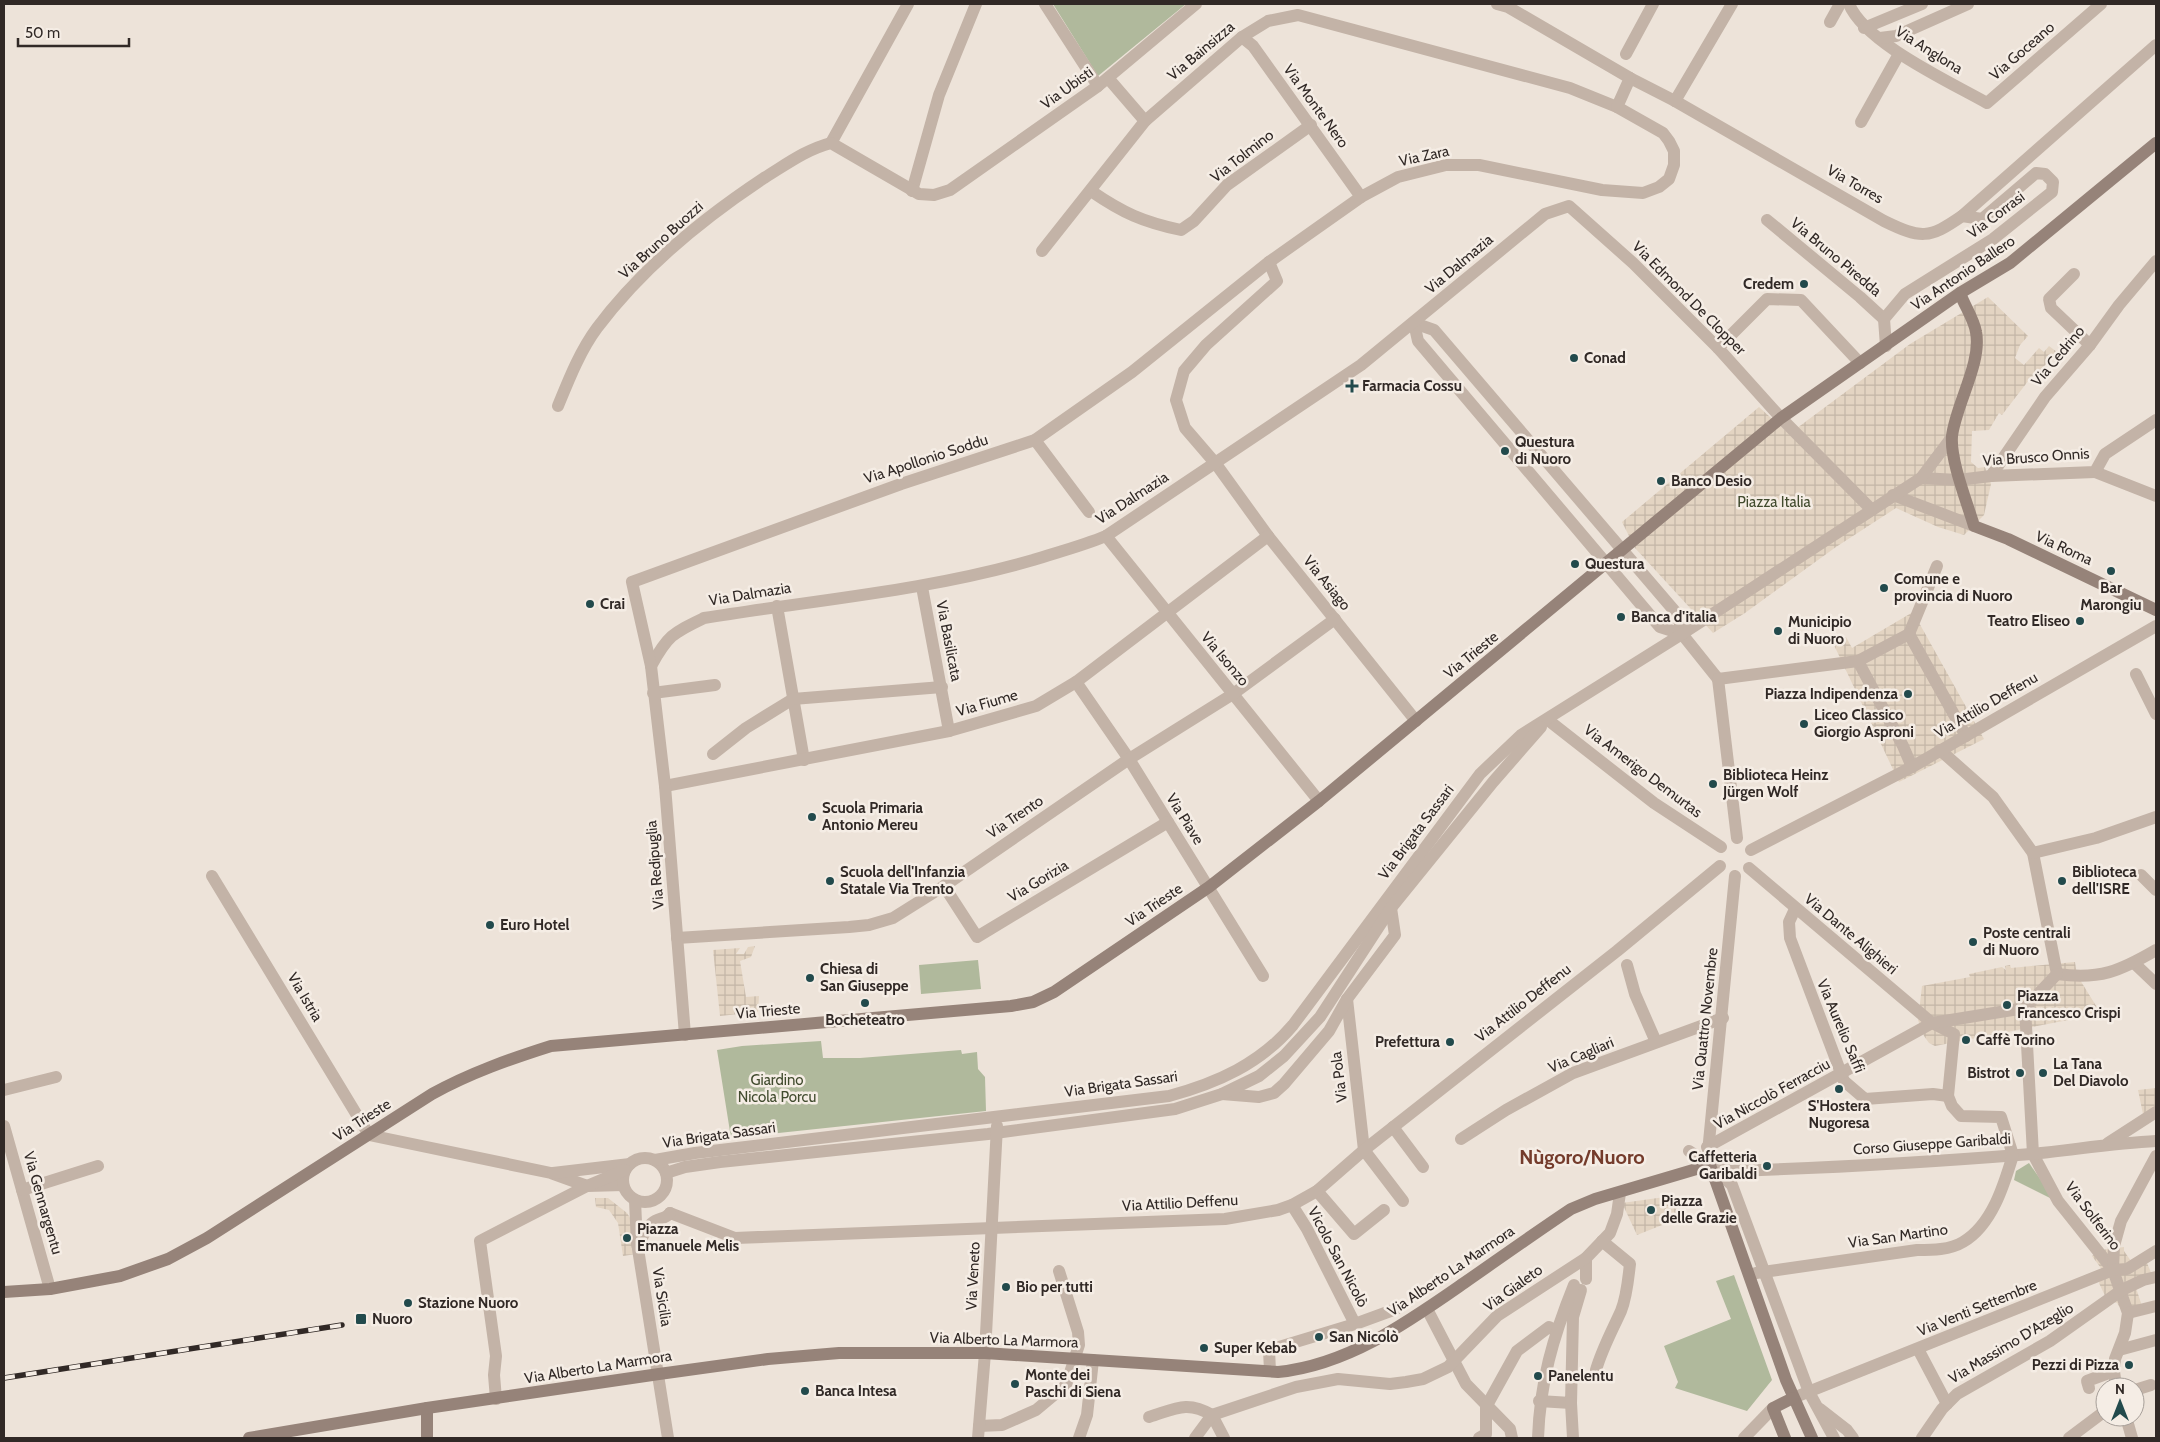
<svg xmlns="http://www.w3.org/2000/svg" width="2160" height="1442" font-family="Cabin,sans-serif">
  <defs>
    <pattern id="plaza-grid" width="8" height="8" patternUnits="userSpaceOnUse" patternTransform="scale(1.25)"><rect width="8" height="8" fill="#e3d4c2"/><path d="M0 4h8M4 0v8" fill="none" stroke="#c3b6a7"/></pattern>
  </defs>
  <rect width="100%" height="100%" fill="#ede3d9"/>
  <g fill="#b0b99c">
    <path d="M1053 4H1186L1098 76Z"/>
    <path d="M978 960 981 989 921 994 919 965Z"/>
    <path d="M821 1041 823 1058H860L961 1050 962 1054 977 1052 978 1069 985 1077 986 1111 731 1138 717 1050 742 1046Z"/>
    <path d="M2029 1163 2050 1193 2052 1199 2014 1180 2016 1171Z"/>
    <path d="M1734 1275 1772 1380 1747 1411 1675 1388 1678 1382 1664 1346 1731 1319 1716 1281Z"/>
  </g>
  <g fill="url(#plaza-grid)">
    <path d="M1988 297 2028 336 2020 345 2015 358 2024 365 2039 348 2044 352 2049 346 2057 352 2034 377 2032 376 2002 415 1999 413 1989 430 1972 431 1971 462 1978 468 1985 467 1991 484 1984 515 1964 535 1938 527 1896 508 1836 547 1745 613 1713 633 1635 548 1622 522 1759 407 1789 434 1910 344Z"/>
    <path d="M1913 612 1984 739 1899 782 1833 643 1846 637 1852 648Z"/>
    <path d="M755 946 751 957 740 961 746 997 759 996 758 1012 720 1016 713 950 740 948 736 954H744L748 947Z"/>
    <path d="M2075 962 2077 975 2098 1009 2089 1016 1935 1046 1929 1043 1924 1036 1918 1020 1922 986 1970 977 1969 974 2002 967 2006 970 2005 966 2010 965 2011 968Z"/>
    <path d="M2156 1088V1108L2143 1114 2138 1090Z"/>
    <path d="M1672 1196 1680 1218 1637 1235 1622 1203Z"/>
    <path d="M595 1198H608L627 1213 632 1221 636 1254 623 1256 618 1223 609 1210 596 1207Z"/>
    <path d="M2124 1247V1251L2131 1261 2147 1263 2155 1282 2136 1288 2142 1306 2121 1309 2117 1303 2106 1298 2099 1283 2103 1271 2092 1256 2101 1250Z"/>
  </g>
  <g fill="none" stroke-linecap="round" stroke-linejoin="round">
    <g stroke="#c3b3a7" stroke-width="12">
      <path d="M1045 4 1098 86"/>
      <path d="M1497 4 1508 7 1630 78 1675 101 1884 221C1921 239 1929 239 1962 216L2156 45"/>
      <path d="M1849 4C1865 43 1950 82 1987 103L2101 4"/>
      <path d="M1830 22 1840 4"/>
      <path d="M1864 28 1922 4"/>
      <path d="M1242 37 1253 46 1361 197"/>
      <path d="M1880 38 1896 36 1968 4"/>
      <path d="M1626 54 1653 4"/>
      <path d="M1108 78 1145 121"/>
      <path d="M1675 101 1732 4"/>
      <path d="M1861 122 1899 54"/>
      <path d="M831 143 908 4"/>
      <path d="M912 191 939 95 976 4"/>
      <path d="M1091 191C1123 213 1143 222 1181 230L1194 221 1227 185 1311 125"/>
      <path d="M1767 220 1860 297 1884 319"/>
      <path d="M1042 251 1145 121 1242 37 1268 21 1298 15 1570 88 1617 107"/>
      <path d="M1269 262 1277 281 1206 345 1184 371 1176 400 1185 428 1216 464 1268 536 1416 721"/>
      <path d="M2074 274 2049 299 2051 308 2090 345"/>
      <path d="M1414 323 1434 330 1678 615 1682 634 1718 679"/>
      <path d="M1414 323 1418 341 1660 627 1682 634"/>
      <path d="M1886 346 1884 319 1905 294 1993 239 2052 192 2053 182 2045 174 2036 173 1982 219 1962 216"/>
      <path d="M1718 348 1767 299 1801 300 1860 363"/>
      <path d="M558 406C569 379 580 351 597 328 642 268 702 219 764 178 787 164 805 150 831 143L919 194 934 195 950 190 1098 86 1196 4"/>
      <path d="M1035 440 1089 512"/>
      <path d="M2095 472 2156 496"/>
      <path d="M1991 476 2045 397 2090 345 2119 305 2156 261"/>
      <path d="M1921 478 1958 480 1991 476 2095 472 2105 454 2156 420"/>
      <path d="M1893 495 1974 526"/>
      <path d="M1106 536 1319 801"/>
      <path d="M922 587 949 731"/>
      <path d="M777 606 804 760"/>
      <path d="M1909 634 1966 736"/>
      <path d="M1909 634 1937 566"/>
      <path d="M1858 661 1903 746 1912 767"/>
      <path d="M651 666C668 635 673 633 704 618 814 600 926 591 1033 560 1058 552 1082 546 1106 536L1361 365 1545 214 1569 206 1633 263 1718 348 1781 418 1872 510"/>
      <path d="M2136 674 2156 714"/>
      <path d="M1718 679 1858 661 1909 634"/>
      <path d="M1718 679 1737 838"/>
      <path d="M1076 682 1129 759 1263 976"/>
      <path d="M653 693 715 685"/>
      <path d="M1548 720 1654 803 1721 847"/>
      <path d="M1940 750 1993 797 2033 853 2057 974"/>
      <path d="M713 754 746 728 793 699 942 687"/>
      <path d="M665 786 949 731 1036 706 1076 682 1268 536"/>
      <path d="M1751 850 1912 767 2156 626"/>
      <path d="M2033 853 2096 838 2156 817"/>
      <path d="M1749 868 1932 1023 1954 1034 1948 1096 1952 1106 1961 1116 2001 1117 2013 1155"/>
      <path d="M2141 875 2156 890"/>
      <path d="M212 876 369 1135 551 1173 587 1186 623 1185"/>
      <path d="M944 886 977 937 1168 822"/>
      <path d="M1795 909 1789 922 1790 938 1844 1081 1865 1099 1933 1094 1948 1096"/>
      <path d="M677 938 849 927 869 925 893 918 944 886 1129 759 1233 694 1335 619"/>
      <path d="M2134 963 2156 984"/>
      <path d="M1627 965 1635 994 1656 1042"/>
      <path d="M2057 974C2100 980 2120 971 2156 950"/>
      <path d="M1347 999 1364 1150 1403 1201"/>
      <path d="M2025 1008 2033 1154 2058 1201 2113 1270 2128 1313 2125 1333 2115 1359 2114 1371 2116 1387"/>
      <path d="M685 1035 665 786 651 666 632 582 901 484 1035 440 1132 372 1269 262 1361 197 1398 177 1446 165H1479L1602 190 1643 193 1659 187 1669 179 1674 165V151L1669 141 1663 133 1617 107 1630 78"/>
      <path d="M4 1090 56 1077"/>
      <path d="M1222 1094 1259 1097 1274 1093 1284 1084 1329 1031 1347 999 1395 935 1391 908"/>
      <path d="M4 1126 50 1289"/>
      <path d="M1393 1127 1423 1167"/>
      <path d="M1461 1139 1506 1110 1573 1073 1723 1018"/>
      <path d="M2108 1143 2156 1112"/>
      <path d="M1707 1147 1932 1023 2025 1008 2057 974"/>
      <path d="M1689 1151 1710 1165 1732 1185 1809 1392 1834 1438"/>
      <path d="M1708 1152 1735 876"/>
      <circle cx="645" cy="1180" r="22"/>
      <path d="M655 1160 695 1153 1169 1096C1217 1083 1260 1064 1293 1025L1480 774 1521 735 1682 634 1921 478 1952 437"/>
      <path d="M1710 1165 1730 1171C1831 1168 1931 1162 2031 1154 2073 1150 2114 1143 2156 1141"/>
      <path d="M553 1173 630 1164"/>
      <path d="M666 1173 685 1167 720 1162 988 1134 1175 1109 1222 1094 1259 1076 1284 1056 1320 1017 1391 908 1493 782 1541 727"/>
      <path d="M22 1190 98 1166"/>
      <path d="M1317 1191 1354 1234 1384 1210"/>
      <path d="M635 1200 637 1245"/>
      <path d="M1292 1205 1307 1229 1355 1324"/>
      <path d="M670 1213 735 1238 1225 1219 1278 1210 1292 1205 1317 1191 1364 1150 1617 951 1720 866"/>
      <path d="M2113 1270 2114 1246 2121 1221 2156 1156"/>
      <path d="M1756 1273 1917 1250C1932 1250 1950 1250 1963 1242 1992 1225 2004 1185 2013 1155"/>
      <path d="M1586 1279V1258"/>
      <path d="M1427 1309 1466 1384 1510 1429 1512 1438"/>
      <path d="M2128 1313 2156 1306"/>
      <path d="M1918 1349 1947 1404"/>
      <path d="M2119 1350 2156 1340"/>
      <path d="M1596 1370C1602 1349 1612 1331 1621 1311 1627 1296 1628 1280 1630 1264L1602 1241"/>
      <path d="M1270 1371 1269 1350 1355 1324 1396 1309"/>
      <path d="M2089 1388 2087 1381 2114 1371"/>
      <path d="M2135 1390 2151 1385"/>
      <path d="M1793 1398 2113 1270 2127 1269 2156 1251"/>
      <path d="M496 1399 494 1375 496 1356 480 1241 587 1186 625 1170"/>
      <path d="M1539 1401 1571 1403 1573 1317 1581 1290"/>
      <path d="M1571 1403 1573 1438"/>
      <path d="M1820 1409 1847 1430 1853 1438"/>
      <path d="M1212 1415 1224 1438"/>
      <path d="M1149 1417C1175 1409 1187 1400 1212 1415"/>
      <path d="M2126 1417 2132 1438"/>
      <path d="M979 1426 1002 1425 1036 1410 1066 1385 1079 1345 1078 1332 1059 1271"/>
      <path d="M668 1438 638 1249C641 1240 644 1230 652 1223 658 1218 666 1219 670 1213"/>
      <path d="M978 1438 985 1353 997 1126"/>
      <path d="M1079 1438 1087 1415 1093 1360"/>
      <path d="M1195 1438 1212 1415 1296 1387 1338 1379 1390 1384 1406 1382 1423 1379 1448 1367 1497 1316 1586 1258 1610 1233 1617 1214 1620 1193"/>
      <path d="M1479 1438 1486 1434V1407L1517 1351 1549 1327 1556 1331"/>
      <path d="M1538 1438C1540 1382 1553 1337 1574 1285"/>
      <path d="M1744 1438 1773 1408"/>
      <path d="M1922 1438 1942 1409 1957 1394 2050 1341 2122 1290 2143 1280 2156 1277"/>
      <path d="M2069 1438 2105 1411"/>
    </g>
    <g stroke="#968379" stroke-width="12">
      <path d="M1960 293C1964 305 1974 319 1976 332 1982 363 1956 404 1952 436 1950 460 1967 502 1974 526L2008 539 2156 610"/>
      <path d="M4 1292 50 1289 120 1276 168 1259 207 1238 432 1094C470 1073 510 1059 551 1046L1011 1006 1033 1002 1054 992 1209 887 1319 801 1781 418 1960 293 2010 263 2156 143"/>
      <path d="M427 1408V1438"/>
      <path d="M249 1438 427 1408 659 1374 768 1359 839 1353H985L1278 1372C1348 1365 1408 1322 1464 1283 1500 1258 1535 1233 1571 1209L1595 1199 1710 1165 1786 1380 1812 1438"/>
      <path d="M1785 1438 1773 1408 1793 1398"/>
    </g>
    <g stroke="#312926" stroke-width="5.5">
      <path id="rail" d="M4 1378 342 1325"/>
    </g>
    <use href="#rail" stroke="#f5ede5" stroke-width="4" stroke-dasharray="11" stroke-linecap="butt"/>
  </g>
  <g fill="#224a4c" stroke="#f5ede5" stroke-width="2">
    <circle cx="1804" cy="284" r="5"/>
    <circle cx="1574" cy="358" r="5"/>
    <path d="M1349.5 378.5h5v5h5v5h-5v5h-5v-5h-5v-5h5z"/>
    <circle cx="1505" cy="451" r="5"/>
    <circle cx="1661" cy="481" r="5"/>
    <circle cx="1575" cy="564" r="5"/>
    <circle cx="2111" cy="571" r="5"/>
    <circle cx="1884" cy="588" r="5"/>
    <circle cx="590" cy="604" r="5"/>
    <circle cx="1621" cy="617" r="5"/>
    <circle cx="2080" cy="621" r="5"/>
    <circle cx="1778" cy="631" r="5"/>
    <circle cx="1908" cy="694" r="5"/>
    <circle cx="1804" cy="724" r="5"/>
    <circle cx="1713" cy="784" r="5"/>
    <circle cx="812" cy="817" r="5"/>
    <circle cx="830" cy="881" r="5"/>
    <circle cx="2062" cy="881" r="5"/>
    <circle cx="490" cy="925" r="5"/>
    <circle cx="1973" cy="942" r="5"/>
    <circle cx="810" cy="978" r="5"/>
    <circle cx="865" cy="1003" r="5"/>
    <circle cx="2007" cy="1005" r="5"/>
    <circle cx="1966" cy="1040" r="5"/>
    <circle cx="1450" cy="1042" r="5"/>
    <circle cx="2020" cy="1073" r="5"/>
    <circle cx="2043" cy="1073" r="5"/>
    <circle cx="1839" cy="1089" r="5"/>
    <circle cx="1767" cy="1166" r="5"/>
    <circle cx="1651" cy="1210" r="5"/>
    <circle cx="627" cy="1238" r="5"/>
    <circle cx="1006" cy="1287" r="5"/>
    <circle cx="408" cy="1303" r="5"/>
    <rect x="355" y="1313" width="12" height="12" rx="2.5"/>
    <circle cx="1319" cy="1337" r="5"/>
    <circle cx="1204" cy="1348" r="5"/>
    <circle cx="2129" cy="1365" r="5"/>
    <circle cx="1538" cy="1376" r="5"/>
    <circle cx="1015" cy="1384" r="5"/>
    <circle cx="805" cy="1391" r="5"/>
  </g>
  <g text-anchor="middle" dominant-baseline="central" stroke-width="5" stroke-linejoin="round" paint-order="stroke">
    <g font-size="15" fill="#312926" stroke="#f5ede5">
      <text transform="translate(1929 50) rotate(32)">Via Anglona</text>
      <text transform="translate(1201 51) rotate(-40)">Via Bainsizza</text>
      <text transform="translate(2022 51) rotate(-41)">Via Goceano</text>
      <text transform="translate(1067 88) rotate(-36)">Via Ubisti</text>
      <text transform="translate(1316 106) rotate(54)">Via Monte Nero</text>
      <text transform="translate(1242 156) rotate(-38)">Via Tolmino</text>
      <text transform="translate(1424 156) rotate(-12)">Via Zara</text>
      <text transform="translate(1855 184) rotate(30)">Via Torres</text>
      <text transform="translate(1996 215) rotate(-37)">Via Corrasi</text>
      <text transform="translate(661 240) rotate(-42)">Via Bruno Buozzi</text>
      <text transform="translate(1836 257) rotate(40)">Via Bruno Piredda</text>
      <text transform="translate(1459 264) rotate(-40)">Via Dalmazia</text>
      <text transform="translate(1963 273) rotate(-34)">Via Antonio Ballero</text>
      <text transform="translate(1689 298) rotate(45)">Via Edmond De Clopper</text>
      <text transform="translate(2058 356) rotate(-50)">Via Cedrino</text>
      <text transform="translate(2036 457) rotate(-4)">Via Brusco Onnis</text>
      <text transform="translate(926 459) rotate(-18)">Via Apollonio Soddu</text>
      <text transform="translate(1132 498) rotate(-33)">Via Dalmazia</text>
      <text transform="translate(2064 548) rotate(25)">Via Roma</text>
      <text transform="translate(1327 583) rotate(51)">Via Asiago</text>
      <text transform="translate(750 594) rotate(-9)">Via Dalmazia</text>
      <text transform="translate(949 641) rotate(79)">Via Basilicata</text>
      <text transform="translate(1471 655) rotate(-39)">Via Trieste</text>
      <text transform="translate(1225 659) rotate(50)">Via Isonzo</text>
      <text transform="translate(987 703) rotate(-16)">Via Fiume</text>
      <text transform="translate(1986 705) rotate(-30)">Via Attilio Deffenu</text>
      <text transform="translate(1643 771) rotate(37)">Via Amerigo Demurtas</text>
      <text transform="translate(1015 817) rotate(-34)">Via Trento</text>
      <text transform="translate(1185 819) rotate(58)">Via Piave</text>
      <text transform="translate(1416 832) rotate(-53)">Via Brigata Sassari</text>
      <text transform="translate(655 865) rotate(-95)">Via Redipuglia</text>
      <text transform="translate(1038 881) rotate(-31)">Via Gorizia</text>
      <text transform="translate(1154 905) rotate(-34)">Via Trieste</text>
      <text transform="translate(1851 934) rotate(40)">Via Dante Alighieri</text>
      <text transform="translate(305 997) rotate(59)">Via Istria</text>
      <text transform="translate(1523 1003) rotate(-38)">Via Attilio Deffenu</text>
      <text transform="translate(768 1011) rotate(-5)">Via Trieste</text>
      <text transform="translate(1705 1019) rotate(-84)">Via Quattro Novembre</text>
      <text transform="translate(1841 1026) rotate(67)">Via Aurelio Saffi</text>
      <text transform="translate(1581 1055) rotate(-23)">Via Cagliari</text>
      <text transform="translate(1339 1077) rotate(-97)">Via Pola</text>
      <text transform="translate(1121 1084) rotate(-8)">Via Brigata Sassari</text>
      <text transform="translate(1772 1094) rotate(-29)">Via Niccolò Ferracciu</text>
      <text transform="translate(362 1120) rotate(-33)">Via Trieste</text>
      <text transform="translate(719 1135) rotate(-8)">Via Brigata Sassari</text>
      <text transform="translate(1932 1144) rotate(-4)">Corso Giuseppe Garibaldi</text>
      <text transform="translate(43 1203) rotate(74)">Via Gennargentu</text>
      <text transform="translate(1180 1203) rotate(-3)">Via Attilio Deffenu</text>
      <text transform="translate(2093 1216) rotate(53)">Via Solferino</text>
      <text transform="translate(1898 1236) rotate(-8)">Via San Martino</text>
      <text transform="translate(1338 1257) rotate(62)">Vicolo San Nicolò</text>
      <text transform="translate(1451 1271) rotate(-34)">Via Alberto La Marmora</text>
      <text transform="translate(973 1276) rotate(-87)">Via Veneto</text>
      <text transform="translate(1513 1288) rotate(-36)">Via Gialeto</text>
      <text transform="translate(662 1297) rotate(81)">Via Sicilia</text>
      <text transform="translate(1977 1308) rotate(-22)">Via Venti Settembre</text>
      <text transform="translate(1004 1340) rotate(2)">Via Alberto La Marmora</text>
      <text transform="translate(2011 1343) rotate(-31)">Via Massimo D'Azeglio</text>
      <text transform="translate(598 1367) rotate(-9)">Via Alberto La Marmora</text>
    </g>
    <g font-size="15" font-weight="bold" fill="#312926" stroke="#f5ede5" text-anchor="start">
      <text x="1794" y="284" text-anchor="end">Credem</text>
      <text x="1584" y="358">Conad</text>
      <text x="1362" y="386">Farmacia Cossu</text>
      <text x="1515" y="442">Questura<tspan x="1515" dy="17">di Nuoro</tspan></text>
      <text x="1671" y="481">Banco Desio</text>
      <text x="1585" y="564">Questura</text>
      <text x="1894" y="579">Comune e<tspan x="1894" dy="17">provincia di Nuoro</tspan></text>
      <text x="2111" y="588" text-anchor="middle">Bar<tspan x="2111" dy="17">Marongiu</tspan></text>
      <text x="600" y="604">Crai</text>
      <text x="1631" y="617">Banca d'italia</text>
      <text x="2070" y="621" text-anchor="end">Teatro Eliseo</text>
      <text x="1788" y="622">Municipio<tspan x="1788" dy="17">di Nuoro</tspan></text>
      <text x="1898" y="694" text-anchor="end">Piazza Indipendenza</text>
      <text x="1814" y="715">Liceo Classico<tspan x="1814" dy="17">Giorgio Asproni</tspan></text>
      <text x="1723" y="775">Biblioteca Heinz<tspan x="1723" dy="17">Jürgen Wolf</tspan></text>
      <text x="822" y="808">Scuola Primaria<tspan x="822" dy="17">Antonio Mereu</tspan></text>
      <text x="840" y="872">Scuola dell'Infanzia<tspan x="840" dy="17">Statale Via Trento</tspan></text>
      <text x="2072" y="872">Biblioteca<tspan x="2072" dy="17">dell'ISRE</tspan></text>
      <text x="500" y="925">Euro Hotel</text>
      <text x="1983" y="933">Poste centrali<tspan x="1983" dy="17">di Nuoro</tspan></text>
      <text x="820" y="969">Chiesa di<tspan x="820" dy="17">San Giuseppe</tspan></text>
      <text x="2017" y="996">Piazza<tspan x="2017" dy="17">Francesco Crispi</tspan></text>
      <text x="865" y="1020" text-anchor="middle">Bocheteatro</text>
      <text x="1976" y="1040">Caffè Torino</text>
      <text x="1440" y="1042" text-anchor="end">Prefettura</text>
      <text x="2053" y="1064">La Tana<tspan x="2053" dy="17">Del Diavolo</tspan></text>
      <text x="2010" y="1073" text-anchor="end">Bistrot</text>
      <text x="1839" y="1106" text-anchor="middle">S'Hostera<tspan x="1839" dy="17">Nugoresa</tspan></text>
      <text x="1757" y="1157" text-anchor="end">Caffetteria<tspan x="1757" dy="17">Garibaldi</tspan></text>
      <text x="1661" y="1201">Piazza<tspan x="1661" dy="17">delle Grazie</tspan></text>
      <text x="637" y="1229">Piazza<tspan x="637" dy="17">Emanuele Melis</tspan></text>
      <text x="1016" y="1287">Bio per tutti</text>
      <text x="418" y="1303">Stazione Nuoro</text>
      <text x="372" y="1319">Nuoro</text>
      <text x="1329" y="1337">San Nicolò</text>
      <text x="1214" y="1348">Super Kebab</text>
      <text x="2119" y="1365" text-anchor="end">Pezzi di Pizza</text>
      <text x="1025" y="1375">Monte dei<tspan x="1025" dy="17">Paschi di Siena</tspan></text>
      <text x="1548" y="1376">Panelentu</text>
      <text x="815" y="1391">Banca Intesa</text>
    </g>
    <g font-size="15" fill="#414b2e" stroke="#f5ede5">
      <text x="1774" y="502">Piazza Italia</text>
      <text x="777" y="1080">Giardino<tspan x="777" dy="17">Nicola Porcu</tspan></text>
    </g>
    <g font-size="20" font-weight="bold" fill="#743b2b" stroke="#f5ede5">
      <text x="1582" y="1157">Nùgoro/Nuoro</text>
    </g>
  </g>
  <rect width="2160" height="1442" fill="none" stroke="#312926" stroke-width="10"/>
  <g transform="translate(2120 1402)"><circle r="24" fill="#f5ede5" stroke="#a79f99"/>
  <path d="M0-4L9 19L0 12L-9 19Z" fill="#224a4c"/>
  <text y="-8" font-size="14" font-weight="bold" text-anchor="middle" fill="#312926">N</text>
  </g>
  <path d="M18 38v8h111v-8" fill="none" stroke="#312926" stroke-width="2.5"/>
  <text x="25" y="38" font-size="15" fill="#312926" stroke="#f5ede5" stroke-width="4" paint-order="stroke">50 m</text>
</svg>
